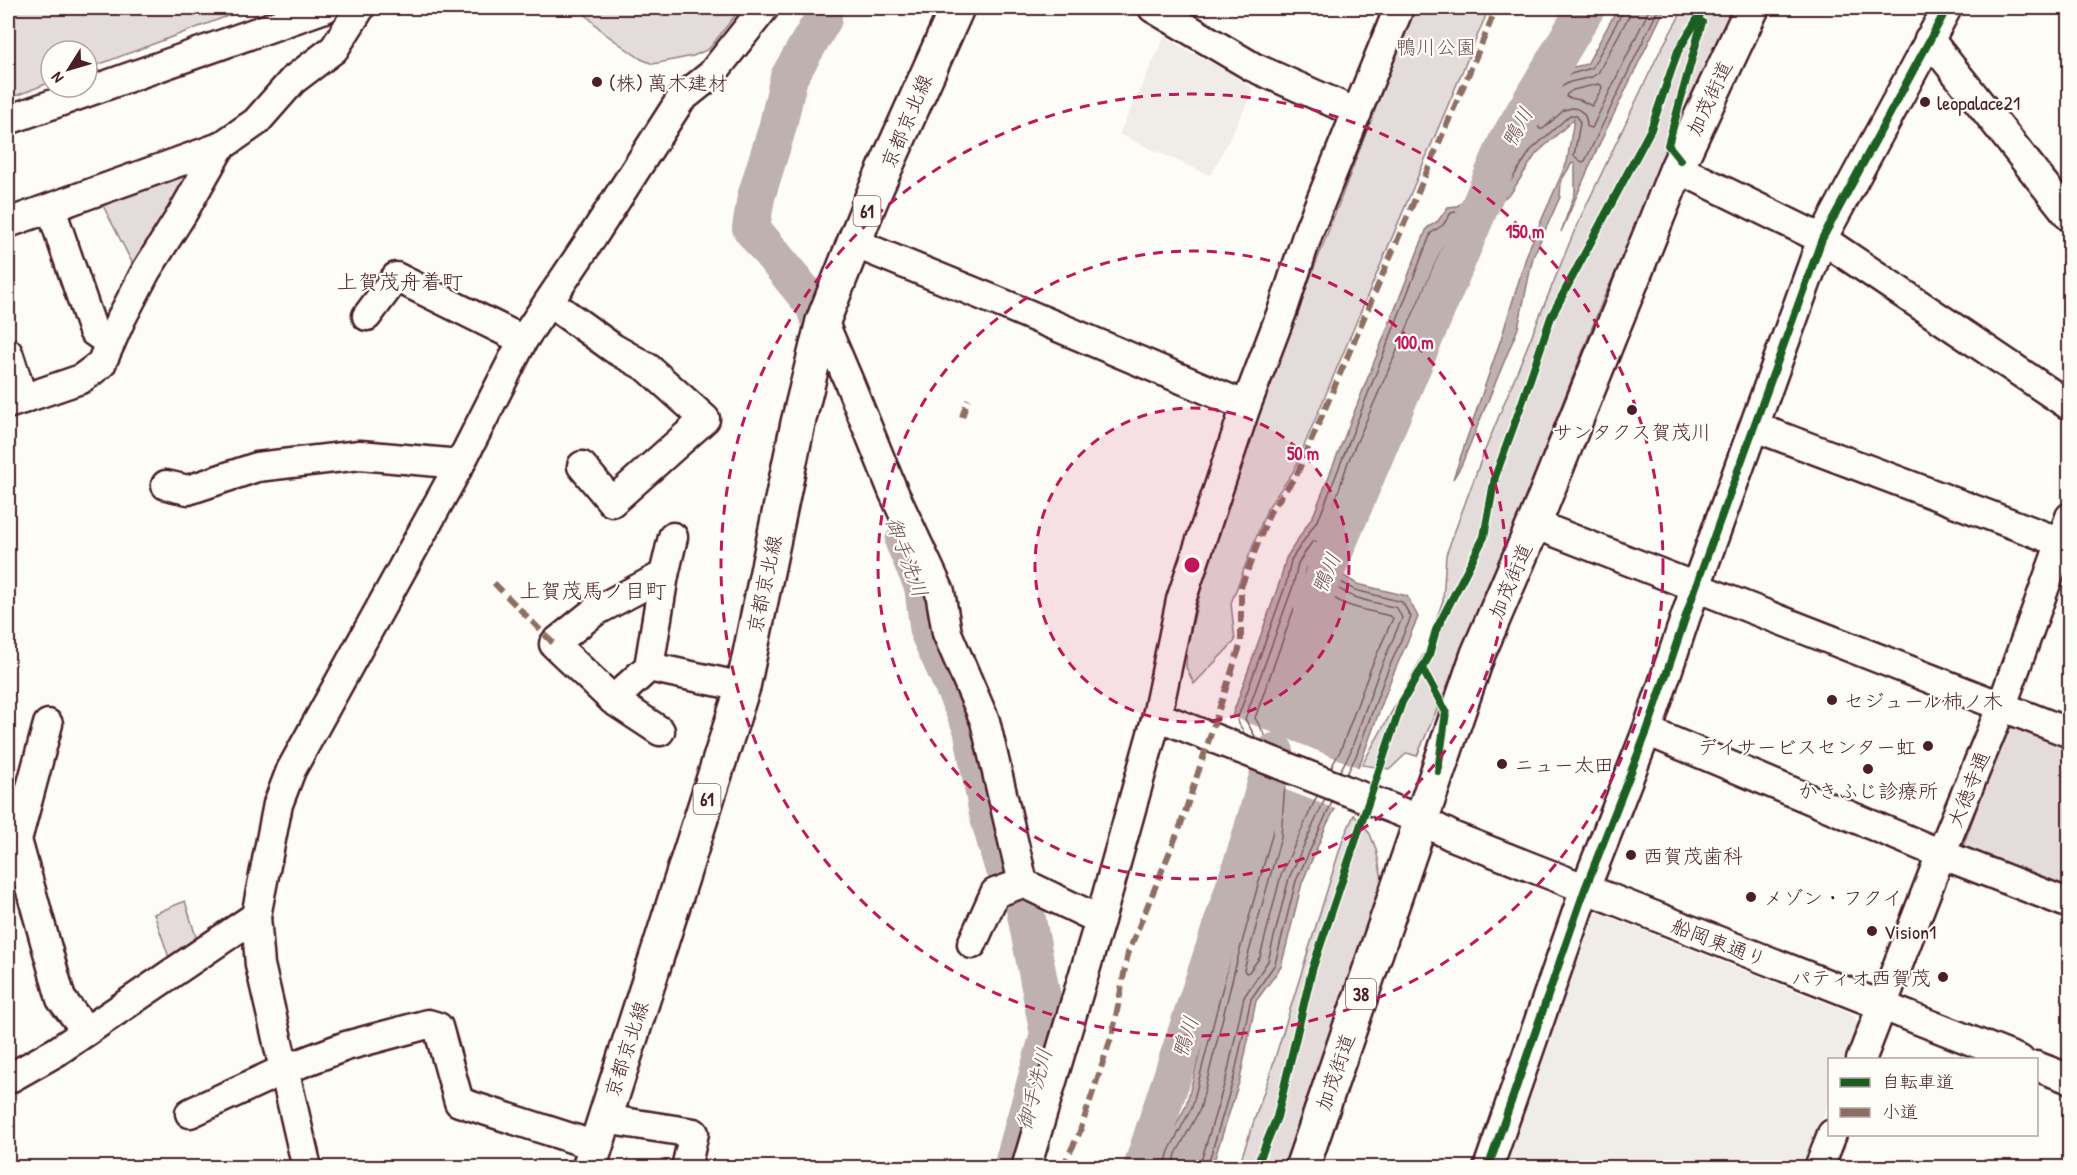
<svg xmlns="http://www.w3.org/2000/svg" width="2077" height="1175" font-family="'Patrick Hand','Klee One',sans-serif">
  <rect width="100%" height="100%" fill="#fdfcf7"/>
  <filter id="ink" filterUnits="userSpaceOnUse"><feTurbulence type="fractalNoise" baseFrequency=".0167" numOctaves="2"/><feDisplacementMap in="SourceGraphic" scale="12" xChannelSelector="R" yChannelSelector="G"/><feConvolveMatrix kernelMatrix="1 2 1 2 8 2 1 2 1" color-interpolation-filters="sRGB"/></filter>
  <g filter="url(#ink)">
    <g fill="#f0ece8">
      <path d="M1165 36 1186 50 1235 74 1239 80 1251 87 1253 92 1212 173 1209 175 1119 134Z"/>
      <path d="M1599 913 1854 1014 1858 1026 1845 1059 1830 1060 1829 1101 1804 1167 1496 1168 1587 917Z"/>
    </g>
    <g fill="#e3dcda" stroke="#967e82" stroke-width="1.5">
      <path d="M8 8H249L87 69V51H51V82L8 99Z"/>
      <path d="M579 8H741L709 49 693 56 653 64 641 59 604 33Z"/>
      <path d="M1414 8H1489L1293 472 1267 509 1231 603 1235 641 1194 684 1186 667 1187 647 1209 556 1246 445Z"/>
      <path d="M1684 8H1737L1604 297 1505 550 1417 756 1407 753 1390 769 1362 765 1425 652 1443 600 1446 555 1481 460 1576 227 1658 55Z"/>
      <path d="M209 151 141 280 96 192Z"/>
      <path d="M2019 725 2069 743V891L1962 849 2005 730Z"/>
      <path d="M1354 815 1370 834 1376 849 1383 884 1286 1167 1238 1168 1270 1074 1343 839Z"/>
      <path d="M185 901 201 953 174 972 154 914Z"/>
    </g>
    <path fill="#c0b1b1" stroke="#91777b" stroke-width="1.5" d="M1618 8H1665L1597 149 1561 232 1575 193V164L1572 163 1561 181 1560 197 1533 257 1518 328 1461 466 1453 479 1501 339 1528 251 1567 162 1574 119 1536 154 1511 193 1469 223 1448 250 1353 464 1340 507 1330 553 1342 575 1357 584 1407 596 1418 617 1391 679 1362 759 1327 824 1302 883 1281 967 1256 1001 1240 1079 1212 1167 1158 1168 1163 1149 1186 1106 1225 954 1259 832 1263 775 1230 722 1280 581 1286 558 1314 514 1427 228 1438 221 1448 207 1457 206 1481 189 1492 163 1525 122 1539 83 1565 69 1587 64Z"/>
    <path fill="#fdfcf7" d="M1229 715 1360 768 1338 810 1260 780V775L1227 723Z"/>
    <g fill="none" stroke-linecap="round" stroke-linejoin="round">
      <g stroke="#795961" stroke-width="1.5">
        <path d="M1631 8 1629 16 1598 73 1592 77 1570 82 1550 93 1538 126 1540 129H1543L1564 110 1572 108C1584 109 1587 117 1587 127L1592 128 1650 8"/>
        <path d="M1598 84 1601 85 1602 88 1592 106 1580 100 1566 97 1567 94 1573 90Z"/>
        <path d="M1244 733 1237 720 1286 584 1291 560 1320 516 1431 233 1443 225 1451 213 1460 211 1485 193 1497 166 1530 125 1544 87 1567 75 1592 68 1622 13 1623 8"/>
        <path d="M1256 738 1245 719 1293 586 1298 563 1312 542 1315 541 1318 543C1315 555 1318 560 1324 570 1339 600 1367 600 1397 608L1402 618 1378 674 1350 753 1340 771"/>
        <path d="M1270 744 1255 718 1301 589 1306 568 1310 566C1316 573 1318 583 1325 590 1340 608 1369 610 1390 616L1393 618 1370 670 1341 749 1331 768"/>
        <path d="M1347 774 1356 756 1385 677 1411 617 1402 602 1355 590 1339 581 1324 552 1334 505 1348 462 1443 246 1465 219 1506 188 1531 150 1570 115 1577 116 1580 123 1574 156 1582 162 1585 161 1659 8"/>
        <path d="M1285 783 1281 837 1244 970 1246 973 1249 972 1260 957 1281 875 1317 796"/>
        <path d="M1164 1168 1169 1151 1192 1107 1231 955 1265 833 1269 777"/>
        <path d="M1172 1168 1176 1154 1200 1109 1238 957 1272 835 1276 780"/>
        <path d="M1199 1168 1227 1075 1244 997 1268 961 1289 878 1325 799"/>
        <path d="M1207 1168 1234 1077 1251 999 1275 964 1296 881 1332 802"/>
      </g>
      <g stroke="#c0b1b1" stroke-width="38">
        <path d="M821 8 823 19 789 77 777 129 756 197 751 228 814 305 830 352"/>
        <path d="M904 542 923 586 929 633 972 728 988 814 1002 863 1024 904 1049 1034 1012 1168"/>
        <path d="M1312 604 1507 142 1586 8"/>
        <path d="M1142 1168 1249 843 1275 752"/>
      </g>
      <g stroke="#4a1f2b" stroke-width="33">
        <g id="minor">
          <path d="M1153 8 1253 67 1357 113"/>
          <path d="M1929 39 2070 217"/>
          <path d="M8 120 325 8"/>
          <path d="M1677 168 1822 239 2070 406"/>
          <path d="M51 209 93 331 110 343"/>
          <path d="M8 223 220 147"/>
          <path d="M854 243 1006 305 1246 406"/>
          <path d="M549 302 613 348 648 368 705 419 612 502 582 466"/>
          <path d="M367 316 396 277 523 340"/>
          <path d="M823 321 849 382 893 491 940 592 947 633 985 721 1023 883 1100 920"/>
          <path d="M8 353 23 399"/>
          <path d="M8 404 81 379 101 364 121 319 146 271 182 214 220 147 256 122 293 80 334 49 360 8"/>
          <path d="M1755 427 2060 542"/>
          <path d="M166 485 188 490 257 467 360 455 460 464 523 340 593 236 681 99 711 75 764 8"/>
          <path d="M1534 524 2070 733"/>
          <path d="M649 667 743 687"/>
          <path d="M613 700 649 667 664 575 673 537"/>
          <path d="M1157 716 1421 820 1452 836 2020 1060"/>
          <path d="M48 724 17 840 61 999 87 1031"/>
          <path d="M660 731 613 700 554 644 594 612 664 575"/>
          <path d="M1647 731 1941 854 2070 904"/>
          <path d="M972 944 995 893 1023 883"/>
          <path d="M1861 1060 1941 854 2001 708 2070 517"/>
          <path d="M2036 1066 2070 1079"/>
          <path d="M8 1079 56 1052 256 916"/>
          <path d="M190 1113 283 1070 346 1046 428 1024 438 1027 459 1102 596 1146"/>
          <path d="M604 1119 694 1133 686 1168"/>
          <path d="M307 1168 260 965 256 916 278 804 291 770 460 464"/>
          <path d="M1026 1168 1100 920 1157 716 1181 600 1246 406 1283 309 1309 230 1399 8"/>
          <path d="M1488 1168 1585 889 1647 731 1695 589 1822 239 1947 8"/>
          <path d="M1819 1168 1832 1134"/>
        </g>
      </g>
      <g stroke="#4a1f2b" stroke-width="38">
        <g id="major">
          <path d="M589 1168 743 687 798 423 823 321 871 200 957 8"/>
          <path d="M1302 1168 1478 654 1534 524 1677 168 1752 8"/>
        </g>
      </g>
      <use href="#minor" stroke="#fdfcf7" stroke-width="28"/>
      <use href="#major" stroke="#fdfcf7" stroke-width="33"/>
      <g stroke="#8d6e63" stroke-width="6" stroke-dasharray="12 6" stroke-linecap="butt">
        <path d="M962 417 968 399"/>
        <path d="M494 583 554 644"/>
        <path d="M1062 1168 1079 1134 1113 1032 1128 953 1180 827 1241 643V587L1270 512 1297 474 1484 38 1496 8"/>
      </g>
      <g stroke="#fdfcf7" stroke-width="11">
        <g id="cycleway">
          <path d="M1680 160 1668 145 1702 22"/>
          <path d="M1422 668 1446 712 1438 771"/>
          <path d="M1256 1168 1277 1117 1312 970 1402 702 1428 658 1436 630 1484 537 1495 477 1522 403 1551 317 1651 129 1678 51 1704 8"/>
          <path d="M1488 1168 1585 889 1647 731 1695 589 1822 239 1947 8"/>
        </g>
      </g>
      <use href="#cycleway" stroke="#1b5e20" stroke-width="8"/>
    </g>
  </g>
  <circle cx="1192" cy="565" r="157" fill="#c2185b" fill-opacity=".12"/>
  <g fill="none" stroke="#c2185b" stroke-width="3" stroke-dasharray="10 8">
    <circle cx="1192" cy="565" r="157"/>
    <circle cx="1192" cy="565" r="314"/>
    <circle cx="1192" cy="565" r="471"/>
  </g>
  <g fill="#4a1f2b" stroke="#fdfcf7" stroke-width="2">
    <circle cx="597" cy="82" r="6"/>
    <circle cx="1925" cy="102" r="6"/>
    <circle cx="1632" cy="410" r="6"/>
    <circle cx="1832" cy="700" r="6"/>
    <circle cx="1928" cy="746" r="6"/>
    <circle cx="1502" cy="764" r="6"/>
    <circle cx="1868" cy="769" r="6"/>
    <circle cx="1631" cy="855" r="6"/>
    <circle cx="1751" cy="897" r="6"/>
    <circle cx="1872" cy="931" r="6"/>
    <circle cx="1943" cy="977" r="6"/>
  </g>
  <g text-anchor="middle" dominant-baseline="central" stroke-width="4.5" stroke-linejoin="round" paint-order="stroke">
    <g fill="#fdfcf7" stroke="#806168" stroke-width="1.5">
      <rect x="853.5" y="196" width="27" height="30" rx="4.5"/>
      <rect x="693.5" y="784" width="27" height="30" rx="4.5"/>
      <rect x="1346" y="979" width="30" height="30" rx="4.5"/>
    </g>
    <g font-size="18" font-weight="bold" fill="#4a1f2b">
      <text x="867" y="211">61</text>
      <text x="707" y="799">61</text>
      <text x="1361" y="994">38</text>
    </g>
    <g font-size="20" fill="#704e57" stroke="#fdfcf7">
      <text x="1436" y="46">鴨川公園</text>
    </g>
    <g font-size="20" fill="#4a1f2b" stroke="#fdfcf7" text-anchor="start">
      <text x="609" y="82">(株) 萬木建材</text>
      <text x="1937" y="102">leopalace21</text>
      <text x="1632" y="431" text-anchor="middle">サンタクス賀茂川</text>
      <text x="1844" y="700">セジュール柿ノ木</text>
      <text x="1916" y="746" text-anchor="end">デイサービスセンター虹</text>
      <text x="1514" y="764">ニュー太田</text>
      <text x="1868" y="790" text-anchor="middle">かきふじ診療所</text>
      <text x="1643" y="855">西賀茂歯科</text>
      <text x="1763" y="897">メゾン・フクイ</text>
      <text x="1884" y="931">Vision1</text>
      <text x="1931" y="977" text-anchor="end">パティオ西賀茂</text>
    </g>
    <g font-size="20" fill="#4a1f2b" stroke="#fdfcf7">
      <text transform="translate(1709 98) rotate(-65)">加茂街道</text>
      <text transform="translate(906 121) rotate(-67)">京都京北線</text>
      <text transform="translate(1510 581) rotate(-67)">加茂街道</text>
      <text transform="translate(764 584) rotate(-78)">京都京北線</text>
      <text transform="translate(1968 789) rotate(-68)">大徳寺通</text>
      <text transform="translate(1719 942) rotate(21)">船岡東通り</text>
      <text transform="translate(626 1049) rotate(-72)">京都京北線</text>
      <text transform="translate(1335 1072) rotate(-71)">加茂街道</text>
    </g>
    <g font-size="21" font-style="italic" fill="#73525a" stroke="#fdfcf7">
      <text transform="translate(1517 127) rotate(-61)">鴨川</text>
      <text transform="translate(907 557) rotate(70)">御手洗川</text>
      <text transform="translate(1326 573) rotate(-67)">鴨川</text>
      <text transform="translate(1185 1037) rotate(-72)">鴨川</text>
      <text transform="translate(1034 1089) rotate(-75)">御手洗川</text>
    </g>
    <g font-size="21" fill="#4a1f2b" stroke="#fdfcf7">
      <text x="400" y="281">上賀茂舟着町</text>
      <text x="593" y="590">上賀茂馬ノ目町</text>
    </g>
  </g>
  <circle cx="1192" cy="565" r="9" fill="#c2185b" stroke="#fdfcf7" stroke-width="3"/>
  <g font-size="18" text-anchor="middle" font-weight="bold" fill="#c2185b" stroke="#fdfcf7" stroke-width="4.5" stroke-linejoin="round" paint-order="stroke">
    <text x="1525" y="238">150 m</text>
    <text x="1414" y="349">100 m</text>
    <text x="1303" y="460">50 m</text>
  </g>
  <rect width="2077" height="1175" fill="none" stroke="#fdfcf7" stroke-width="30"/>
  <rect x="15" y="15" width="2047" height="1145" fill="none" stroke="#4a1f2b" stroke-width="2" filter="url(#ink)"/>
  <rect x="1828" y="1058" width="210" height="78" fill="#fdfcf7" stroke="#b5a4a5" stroke-width="1.5"/>
  <rect x="1840" y="1078" width="30" height="9" fill="#1b5e20" stroke="#b5a4a5" stroke-width="1.5"/>
  <text x="1882" y="1088" font-size="18" fill="#4a1f2b">自転車道</text>
  <rect x="1840" y="1108" width="30" height="9" fill="#8d6e63" stroke="#b5a4a5" stroke-width="1.5"/>
  <text x="1882" y="1118" font-size="18" fill="#4a1f2b">小道</text>
  <g transform="translate(69 69) rotate(233)"><circle r="28" fill="#fdfcf7" stroke="#b5a4a5" stroke-width="1.5"/>
  <path d="M0-4.5L10 22L0 15L-10 22Z" fill="#4a1f2b"/>
  <text y="-9" font-size="16" font-weight="bold" text-anchor="middle" fill="#4a1f2b">N</text>
  </g>
</svg>
